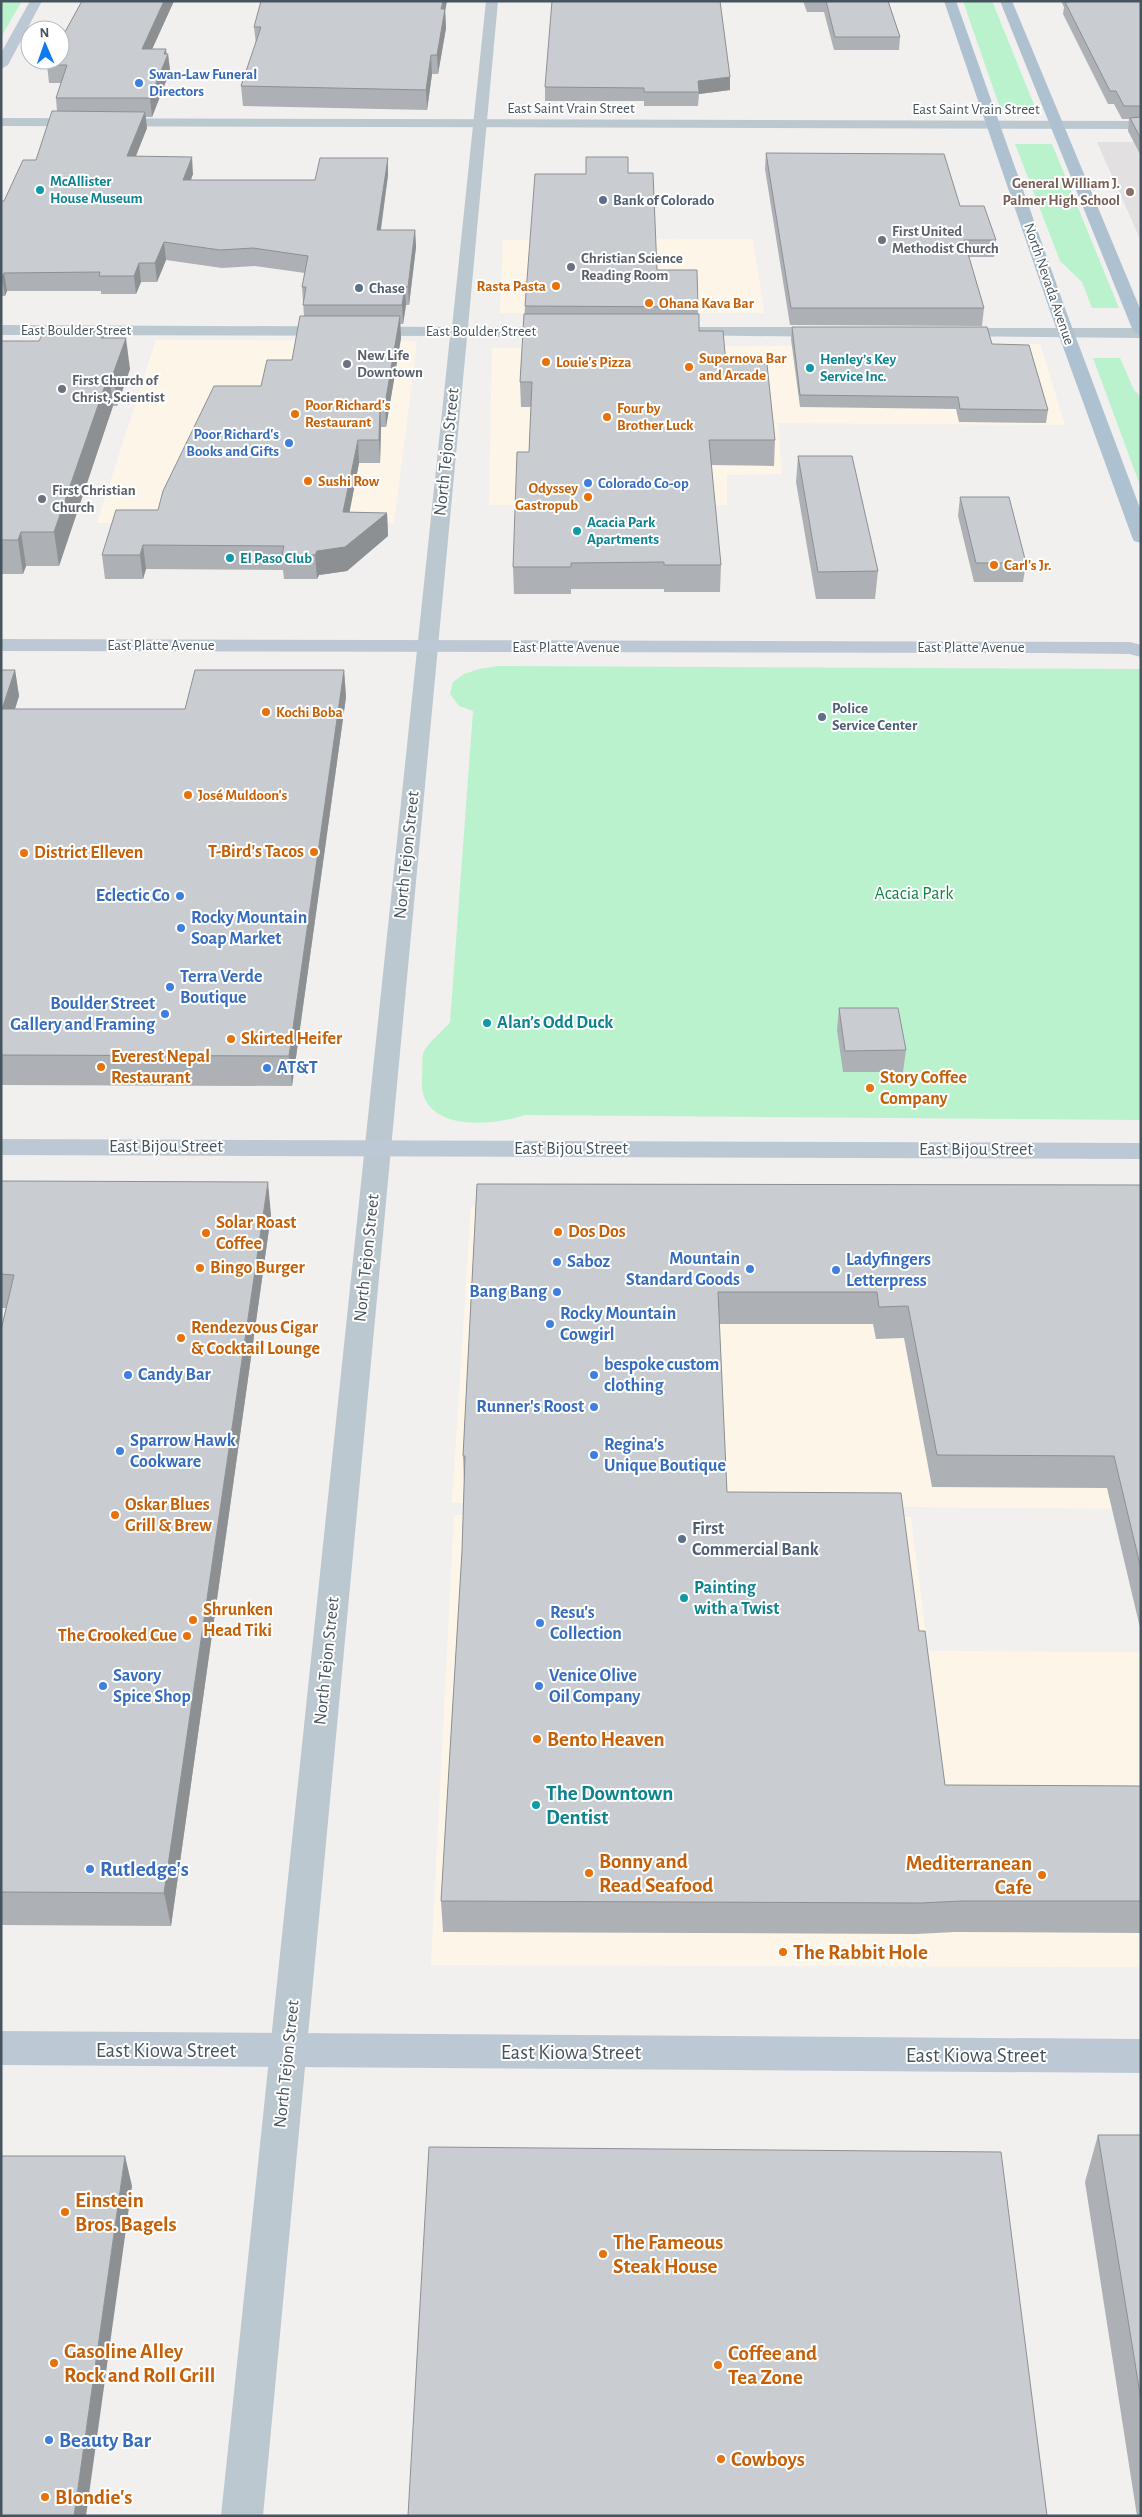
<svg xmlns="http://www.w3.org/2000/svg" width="1142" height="2517" font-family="'Alegreya Sans',sans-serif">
  <rect width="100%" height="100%" fill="#f2efef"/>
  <g fill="#fdf6e8">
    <path d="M753 239 764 313H500L503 240Z"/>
    <path d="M156 340 417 341 394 523H97Z"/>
    <path d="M1040 344 1065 425 778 423 782 474 727 475V505H489L492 348Z"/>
    <path d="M471 1206 1141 1210V1509L452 1503Z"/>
    <path d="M454 1515 911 1517 928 1651 1141 1652V1967L431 1965Z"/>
  </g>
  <path fill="#e3e0e1" d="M1097 142H1141V241Z"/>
  <g fill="#bbf2ce">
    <path d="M1 1H22L1 37Z"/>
    <path d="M963 1H992L1035 107 1000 108Z"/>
    <path d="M1015 144H1052L1119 308H1092L1082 282 1060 261Z"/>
    <path d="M1093 358H1120L1134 390 1141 397V488Z"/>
    <path d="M498 666 1141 669V1120L525 1115C491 1126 418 1133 422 1078 423 1071 421 1057 424 1051 430 1041 443 1031 450 1022L473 711 459 706 450 694 453 682 464 674 479 669Z"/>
  </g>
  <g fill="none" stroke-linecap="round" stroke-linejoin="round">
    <path fill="#bcc8cf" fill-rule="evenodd" d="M1 118 1141 121V129L1 126Z"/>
    <g fill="#bcc8cf" fill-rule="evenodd">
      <path d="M486 1H498L468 327H560L568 332 560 337H467L263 2516H221L450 336 1 335V325L452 327Z"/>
      <path d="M685 327H830L838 332 830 337 679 335 677 332 679 329Z"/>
      <path d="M950 328H1141V338L944 336 942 333 944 330Z"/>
    </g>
    <g fill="#bcc9d5" fill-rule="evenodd">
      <path d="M30 1H42L8 65 1 69V53Z"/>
      <path d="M1 639 1130 642 1141 645V657L1129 654 1043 653 1 651Z"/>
      <path d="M1 1139 1141 1143V1159L1 1155Z"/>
      <path d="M1 2031 1141 2039V2073L1 2065Z"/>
    </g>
    <g fill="#adc1d0" fill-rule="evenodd">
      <path d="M944 1H956L1066 311 1141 511V543L1134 541 1132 537 1050 311Z"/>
      <path d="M1000 1H1012L1141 311V336L1133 331Z"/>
    </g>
  </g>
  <g fill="#adb0b5">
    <path d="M174 1 152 49H166V54H168L170 71 152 117H146L147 128 136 156 193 174 191 180H315L388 175 381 230H415L416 247 409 305H406L403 324H400L401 338 386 427H381L380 463H359L349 512 387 513 388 536 347 571 319 575 317 579H284L283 570 146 569 143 579H105L102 555 158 510 261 386 292 360 304 316 302 287 305 273 255 266 222 268 166 260 157 282H141L136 294H101V291H7L5 296H1V201H4L36 160 57 111 56 98 61 83H49L47 65Z"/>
    <path d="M447 1 445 9 446 28 438 74H432L427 110 243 106 241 86 256 44 254 27Z"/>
    <path d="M803 1H888L900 37 899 50H834L824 12H807Z"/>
    <path d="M1061 1H1141V156L1128 131 1129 119H1122L1114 104H1108L1063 14 1064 7Z"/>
    <path d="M730 77V90L699 94 698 106H644V101H545V87Z"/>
    <path d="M766 153 960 206 996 240 994 257H969L984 308 982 326 790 325 765 169Z"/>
    <path d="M628 173 657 270 698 307V314L699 331 726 364 775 440 774 466 711 465 721 565 720 592H664V589H571V594H514L513 567 529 452 531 407H521L520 382 525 306 586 174Z"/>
    <path d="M792 327 992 344 1048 410 1046 423 959 422 956 409 800 407 791 339Z"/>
    <path d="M103 332 104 338 130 369 117 406H113L59 566H26L23 574H1V341H39L63 335Z"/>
    <path d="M798 456 878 571 875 599H816L796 482Z"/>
    <path d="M960 497 1026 563 1023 582H974L958 516Z"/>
    <path d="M1 670H15L19 696 15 709H185L344 670 346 697 292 1086 1 1085Z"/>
    <path d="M839 1008 906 1050 903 1072H843L837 1030Z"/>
    <path d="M1 1181 271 1215 171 1926 1 1925V1330L6 1308H1Z"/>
    <path d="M477 1184 1141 1185V1632L1107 1488 932 1487 904 1338 876 1339 873 1324H719L727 1492 919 1631 945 1785 1141 1786V1933L955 1932 916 1934 443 1932 441 1901 462 1551 464 1483 463 1456Z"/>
    <path d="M1098 2135H1141V2516H1137L1085 2182Z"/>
  </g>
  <g fill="#8d9093">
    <path d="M164 1H174L144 67 142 49Z"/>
    <path d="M443 1H447L442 27 445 9 446 28 438 74 437 55Z"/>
    <path d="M166 49 167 58 168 54 170 71 152 117 150 98Z"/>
    <path d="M431 55 432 74 427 110 426 90Z"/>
    <path d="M730 77V90L699 94 698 81Z"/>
    <path d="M145 112 147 128 129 173 127 156Z"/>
    <path d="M192 157 193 174 184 197 183 180Z"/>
    <path d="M388 158V175L378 248 377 230Z"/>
    <path d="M415 230 416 247 409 305 408 287Z"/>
    <path d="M164 242 166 260 157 282 155 263Z"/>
    <path d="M139 263 141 282 136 294 134 276Z"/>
    <path d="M4 273 7 291 5 296 2 277Z"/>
    <path d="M405 287 406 305 403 324 402 305Z"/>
    <path d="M400 316 401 338 386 427 385 404Z"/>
    <path d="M126 338 130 369 117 406 113 374Z"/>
    <path d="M109 374 113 406 59 566 54 532Z"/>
    <path d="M380 404 381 427 380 463 379 440Z"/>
    <path d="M358 440 359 463 345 536 343 512Z"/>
    <path d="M387 513 388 536 347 571 319 575 317 579 315 555 317 551Z"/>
    <path d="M21 532 26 566 23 574 18 540Z"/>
    <path d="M143 545 146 569 143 579 140 555Z"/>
    <path d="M15 670 19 696 6 737 2 709Z"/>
    <path d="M344 670 346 697 292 1086 289 1056Z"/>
    <path d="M268 1182 271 1215 171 1926 164 1893Z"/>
    <path d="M125 2156 132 2186 86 2516H74Z"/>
  </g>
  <g fill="#c9cdd2" stroke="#8d9093">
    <path d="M82 1H164L142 49H166L164 54H168L150 98H56L67 65H47L50 60H60V41Z"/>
    <path d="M261 1H443L441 9H445L437 55H431L426 90 241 86 261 27H254Z"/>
    <path d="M552 1H720L730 77 698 81 699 92H644V88L545 87Z"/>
    <path d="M826 1H888L900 37H835Z"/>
    <path d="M1069 1H1141V106H1124L1116 91H1110L1065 2H1069Z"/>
    <path d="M52 111 145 112 127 156 192 157 183 180H315L320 158H388L377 230H415L408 287H405L402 305H303L306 287H302L308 256 253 248 220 250 164 242 155 263H139L134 276H99L100 272 4 273 2 277H1V201H4L23 160H36Z"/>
    <path d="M1141 117V139L1130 118Z"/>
    <path d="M766 153 944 154 960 206H984L996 240H964L984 308H791Z"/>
    <path d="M586 157H628V173H653L657 270H697L698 307 525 306 535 174H586Z"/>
    <path d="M524 314H699V331H723L726 364H767L775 440H709L721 565H664V562L571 563V567H513L517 452H529L532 382H520Z"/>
    <path d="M300 316H400L385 404H380L379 440H358L343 512 387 513 345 547 317 551 315 555H282L284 546 143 545 140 555H102L116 510H158L163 491 214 386H261L267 360H292Z"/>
    <path d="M792 327H987L992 344 1029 345 1048 410 960 409 958 397 800 395Z"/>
    <path d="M64 331 103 332 101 338H126L113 374H109L54 532H21L18 540H1V341H39L42 335H63Z"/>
    <path d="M798 456H852L878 571 818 572Z"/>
    <path d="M960 497H1009L1026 563H976Z"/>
    <path d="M1 670H15L2 709H185L195 670H344L289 1056 1 1055Z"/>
    <path d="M839 1008H898L906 1050 845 1051Z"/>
    <path d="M1 1181 268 1182 164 1893 1 1892V1330L14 1275 1 1274Z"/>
    <path d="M477 1184 1141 1185V1569L1114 1456 937 1455 908 1306 879 1307 877 1292H718L727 1492 901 1493 919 1631H925L945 1785 1141 1786V1901H961L921 1903 441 1901 462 1551 465 1456H463Z"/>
    <path d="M1098 2135H1141V2400Z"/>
    <path d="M429 2147 1001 2152 1047 2516H408Z"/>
    <path d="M1 2156H125L74 2516H1Z"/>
  </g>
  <g fill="#3f7fe0" stroke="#fff" stroke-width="2">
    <circle cx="139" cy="83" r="5"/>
    <circle cx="289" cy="443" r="5"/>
    <circle cx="588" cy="483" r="5"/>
    <circle cx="180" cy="896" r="5"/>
    <circle cx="181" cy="928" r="5"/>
    <circle cx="170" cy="987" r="5"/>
    <circle cx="165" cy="1014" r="5"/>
    <circle cx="267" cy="1068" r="5"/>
    <circle cx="557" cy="1262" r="5"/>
    <circle cx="750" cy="1269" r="5"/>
    <circle cx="836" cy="1270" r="5"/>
    <circle cx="557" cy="1292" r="5"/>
    <circle cx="550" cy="1324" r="5"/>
    <circle cx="128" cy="1375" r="5"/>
    <circle cx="594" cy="1375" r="5"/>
    <circle cx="594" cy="1407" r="5"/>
    <circle cx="120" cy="1451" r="5"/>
    <circle cx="594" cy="1455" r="5"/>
    <circle cx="540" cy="1623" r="5"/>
    <circle cx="103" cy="1686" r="5"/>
    <circle cx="539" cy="1686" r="5"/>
    <circle cx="90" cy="1869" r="5"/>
    <circle cx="49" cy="2440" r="5"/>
  </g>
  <g fill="#0f9aa8" stroke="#fff" stroke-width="2">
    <circle cx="40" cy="190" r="5"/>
    <circle cx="810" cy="368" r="5"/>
    <circle cx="577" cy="531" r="5"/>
    <circle cx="230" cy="558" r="5"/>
    <circle cx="487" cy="1023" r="5"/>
    <circle cx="684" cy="1598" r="5"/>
    <circle cx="536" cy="1805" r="5"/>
  </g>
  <circle fill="#8d6e63" stroke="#fff" stroke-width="2" cx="1130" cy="192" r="5"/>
  <g fill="#5c6f8a" stroke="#fff" stroke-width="2">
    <circle cx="603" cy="200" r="5"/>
    <circle cx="359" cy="288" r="5"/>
    <circle cx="822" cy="717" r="5"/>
    <circle cx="682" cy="1539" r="5"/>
  </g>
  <g fill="#6b7280" stroke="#fff" stroke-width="2">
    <circle cx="882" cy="240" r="5"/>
    <circle cx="571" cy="267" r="5"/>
    <circle cx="347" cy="364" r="5"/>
    <circle cx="62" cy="389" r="5"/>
    <circle cx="42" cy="499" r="5"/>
  </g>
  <g fill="#e8710a" stroke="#fff" stroke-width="2">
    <circle cx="556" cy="286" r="5"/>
    <circle cx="649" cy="303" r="5"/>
    <circle cx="546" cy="362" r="5"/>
    <circle cx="689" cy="367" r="5"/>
    <circle cx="295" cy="414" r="5"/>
    <circle cx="607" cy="417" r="5"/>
    <circle cx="308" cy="481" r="5"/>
    <circle cx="588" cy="497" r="5"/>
    <circle cx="994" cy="565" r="5"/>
    <circle cx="266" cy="712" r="5"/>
    <circle cx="188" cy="795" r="5"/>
    <circle cx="314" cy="852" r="5"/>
    <circle cx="24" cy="853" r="5"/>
    <circle cx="231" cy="1039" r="5"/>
    <circle cx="101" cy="1067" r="5"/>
    <circle cx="870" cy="1088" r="5"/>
    <circle cx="558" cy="1232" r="5"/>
    <circle cx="206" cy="1233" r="5"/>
    <circle cx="200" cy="1268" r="5"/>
    <circle cx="181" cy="1338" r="5"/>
    <circle cx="115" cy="1515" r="5"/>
    <circle cx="193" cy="1620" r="5"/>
    <circle cx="187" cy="1636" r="5"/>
    <circle cx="537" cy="1739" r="5"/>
    <circle cx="589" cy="1873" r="5"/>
    <circle cx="1042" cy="1875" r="5"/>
    <circle cx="783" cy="1952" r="5"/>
    <circle cx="65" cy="2212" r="5"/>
    <circle cx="603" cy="2254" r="5"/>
    <circle cx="54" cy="2363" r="5"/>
    <circle cx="718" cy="2365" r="5"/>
    <circle cx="721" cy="2459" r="5"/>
    <circle cx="45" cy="2497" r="5"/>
  </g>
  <g text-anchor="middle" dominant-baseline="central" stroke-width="4" stroke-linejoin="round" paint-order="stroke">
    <g font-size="15" font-weight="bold" fill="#366cbe" stroke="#fff" text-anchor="start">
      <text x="149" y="74">Swan-Law Funeral<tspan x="149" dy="17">Directors</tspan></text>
      <text x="279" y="434" text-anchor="end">Poor Richard's<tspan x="279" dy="17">Books and Gifts</tspan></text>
      <text x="598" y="483">Colorado Co-op</text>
    </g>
    <g font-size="15" fill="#46545e" stroke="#fff">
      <text x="571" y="108">East Saint Vrain Street</text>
      <text x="976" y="109">East Saint Vrain Street</text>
      <text transform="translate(1049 284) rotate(71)">North Nevada Avenue</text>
      <text x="76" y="330">East Boulder Street</text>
      <text x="481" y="331">East Boulder Street</text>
      <text x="161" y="645">East Platte Avenue</text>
      <text x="566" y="647">East Platte Avenue</text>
      <text x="971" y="647">East Platte Avenue</text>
    </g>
    <g font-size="15" font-weight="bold" fill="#0d838f" stroke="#fff" text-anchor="start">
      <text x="50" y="181">McAllister<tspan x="50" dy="17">House Museum</tspan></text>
      <text x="820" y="359">Henley’s Key<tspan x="820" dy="17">Service Inc.</tspan></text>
      <text x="587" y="522">Acacia Park<tspan x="587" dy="17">Apartments</tspan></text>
      <text x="240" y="558">El Paso Club</text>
    </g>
    <g font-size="15" font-weight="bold" fill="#785e54" stroke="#fff" text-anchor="end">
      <text x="1120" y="183">General William J.<tspan x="1120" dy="17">Palmer High School</tspan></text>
    </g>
    <g font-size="15" font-weight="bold" fill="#4e5e75" stroke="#fff" text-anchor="start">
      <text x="613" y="200">Bank of Colorado</text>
      <text x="369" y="288">Chase</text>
      <text x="832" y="708">Police<tspan x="832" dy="17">Service Center</tspan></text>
    </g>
    <g font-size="15" font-weight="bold" fill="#5b616d" stroke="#fff" text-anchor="start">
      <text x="892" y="231">First United<tspan x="892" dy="17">Methodist Church</tspan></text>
      <text x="581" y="258">Christian Science<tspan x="581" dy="17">Reading Room</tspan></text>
      <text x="357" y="355">New Life<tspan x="357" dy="17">Downtown</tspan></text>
      <text x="72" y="380">First Church of<tspan x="72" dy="17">Christ, Scientist</tspan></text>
      <text x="52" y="490">First Christian<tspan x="52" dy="17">Church</tspan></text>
    </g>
    <g font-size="15" font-weight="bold" fill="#c56008" stroke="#fff" text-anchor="start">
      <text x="546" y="286" text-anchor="end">Rasta Pasta</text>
      <text x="659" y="303">Ohana Kava Bar</text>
      <text x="699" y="358">Supernova Bar<tspan x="699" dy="17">and Arcade</tspan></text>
      <text x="556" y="362">Louie's Pizza</text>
      <text x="305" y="405">Poor Richard's<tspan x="305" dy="17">Restaurant</tspan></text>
      <text x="617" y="408">Four by<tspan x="617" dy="17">Brother Luck</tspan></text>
      <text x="318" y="481">Sushi Row</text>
      <text x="578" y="488" text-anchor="end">Odyssey<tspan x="578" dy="17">Gastropub</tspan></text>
      <text x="1004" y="565">Carl's Jr.</text>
      <text x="276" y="712">Kochi Boba</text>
      <text x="198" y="795">José Muldoon's</text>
    </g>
    <g font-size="18" fill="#46545e" stroke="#fff">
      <text transform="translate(447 452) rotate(-84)">North Tejon Street</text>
      <text transform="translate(407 855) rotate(-84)">North Tejon Street</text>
      <text x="166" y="1147">East Bijou Street</text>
      <text x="571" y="1149">East Bijou Street</text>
      <text x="976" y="1150">East Bijou Street</text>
      <text transform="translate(367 1258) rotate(-84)">North Tejon Street</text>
      <text transform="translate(327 1661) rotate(-84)">North Tejon Street</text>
      <text transform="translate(287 2064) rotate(-84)">North Tejon Street</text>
    </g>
    <g font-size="18" font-weight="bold" fill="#c56008" stroke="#fff" text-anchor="start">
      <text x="304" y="852" text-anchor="end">T-Bird's Tacos</text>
      <text x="34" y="853">District Elleven</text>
      <text x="241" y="1039">Skirted Heifer</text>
      <text x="111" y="1057">Everest Nepal<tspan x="111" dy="21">Restaurant</tspan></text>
      <text x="880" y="1078">Story Coffee<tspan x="880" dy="21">Company</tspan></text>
      <text x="216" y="1223">Solar Roast<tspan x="216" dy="21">Coffee</tspan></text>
      <text x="568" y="1232">Dos Dos</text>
      <text x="210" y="1268">Bingo Burger</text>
      <text x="191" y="1328">Rendezvous Cigar<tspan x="191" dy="21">&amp; Cocktail Lounge</tspan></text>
      <text x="125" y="1505">Oskar Blues<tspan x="125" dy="21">Grill &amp; Brew</tspan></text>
      <text x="203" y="1610">Shrunken<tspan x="203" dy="21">Head Tiki</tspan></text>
      <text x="177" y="1636" text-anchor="end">The Crooked Cue</text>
    </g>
    <g font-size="18" fill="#118646" stroke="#fff">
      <text x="914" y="894">Acacia Park</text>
    </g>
    <g font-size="18" font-weight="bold" fill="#366cbe" stroke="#fff" text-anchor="start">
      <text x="170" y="896" text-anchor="end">Eclectic Co</text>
      <text x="191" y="918">Rocky Mountain<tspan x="191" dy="21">Soap Market</tspan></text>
      <text x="180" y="977">Terra Verde<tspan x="180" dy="21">Boutique</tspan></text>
      <text x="155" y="1004" text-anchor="end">Boulder Street<tspan x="155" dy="21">Gallery and Framing</tspan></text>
      <text x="277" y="1068">AT&amp;T</text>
      <text x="740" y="1259" text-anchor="end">Mountain<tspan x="740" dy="21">Standard Goods</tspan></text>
      <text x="846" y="1260">Ladyfingers<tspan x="846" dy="21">Letterpress</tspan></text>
      <text x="567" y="1262">Saboz</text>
      <text x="547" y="1292" text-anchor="end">Bang Bang</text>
      <text x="560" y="1314">Rocky Mountain<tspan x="560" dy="21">Cowgirl</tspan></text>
      <text x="604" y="1365">bespoke custom<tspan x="604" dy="21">clothing</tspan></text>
      <text x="138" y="1375">Candy Bar</text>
      <text x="584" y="1407" text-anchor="end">Runner's Roost</text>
      <text x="130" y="1441">Sparrow Hawk<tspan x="130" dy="21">Cookware</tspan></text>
      <text x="604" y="1445">Regina's<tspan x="604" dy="21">Unique Boutique</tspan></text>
      <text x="550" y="1613">Resu's<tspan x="550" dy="21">Collection</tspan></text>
      <text x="113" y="1676">Savory<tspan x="113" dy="21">Spice Shop</tspan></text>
      <text x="549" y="1676">Venice Olive<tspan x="549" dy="21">Oil Company</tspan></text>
    </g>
    <g font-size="18" font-weight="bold" fill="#0d838f" stroke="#fff" text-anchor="start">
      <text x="497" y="1023">Alan’s Odd Duck</text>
      <text x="694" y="1588">Painting<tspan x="694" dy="21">with a Twist</tspan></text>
    </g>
    <g font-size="18" font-weight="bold" fill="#4e5e75" stroke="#fff" text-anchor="start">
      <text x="692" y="1529">First<tspan x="692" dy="21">Commercial Bank</tspan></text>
    </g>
    <g font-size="21" font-weight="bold" fill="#c56008" stroke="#fff" text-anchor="start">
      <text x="547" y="1739">Bento Heaven</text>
      <text x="599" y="1861">Bonny and<tspan x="599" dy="24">Read Seafood</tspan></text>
      <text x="1032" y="1863" text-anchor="end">Mediterranean<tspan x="1032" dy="24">Cafe</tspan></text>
      <text x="793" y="1952">The Rabbit Hole</text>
      <text x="75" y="2200">Einstein<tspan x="75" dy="24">Bros. Bagels</tspan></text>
      <text x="613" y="2242">The Fameous<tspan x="613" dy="24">Steak House</tspan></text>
      <text x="64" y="2351">Gasoline Alley<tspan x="64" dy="24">Rock and Roll Grill</tspan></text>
      <text x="728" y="2353">Coffee and<tspan x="728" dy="24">Tea Zone</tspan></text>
      <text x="731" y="2459">Cowboys</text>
      <text x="55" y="2497">Blondie's</text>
    </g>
    <g font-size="21" font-weight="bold" fill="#0d838f" stroke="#fff" text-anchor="start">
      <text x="546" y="1793">The Downtown<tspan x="546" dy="24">Dentist</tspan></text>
    </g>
    <g font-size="21" font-weight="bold" fill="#366cbe" stroke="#fff" text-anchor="start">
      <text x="100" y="1869">Rutledge's</text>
      <text x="59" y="2440">Beauty Bar</text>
    </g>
    <g font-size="21" fill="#46545e" stroke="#fff">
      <text x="166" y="2050">East Kiowa Street</text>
      <text x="571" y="2052">East Kiowa Street</text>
      <text x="976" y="2055">East Kiowa Street</text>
    </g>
  </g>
  <rect width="1142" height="2517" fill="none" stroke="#46545e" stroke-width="5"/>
  <g transform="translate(45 45) rotate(358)"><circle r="24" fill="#ffffff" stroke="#b5bbbf"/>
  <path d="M0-4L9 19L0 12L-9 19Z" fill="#0d7aee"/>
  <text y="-8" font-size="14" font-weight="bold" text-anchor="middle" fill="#46545e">N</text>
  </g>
</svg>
